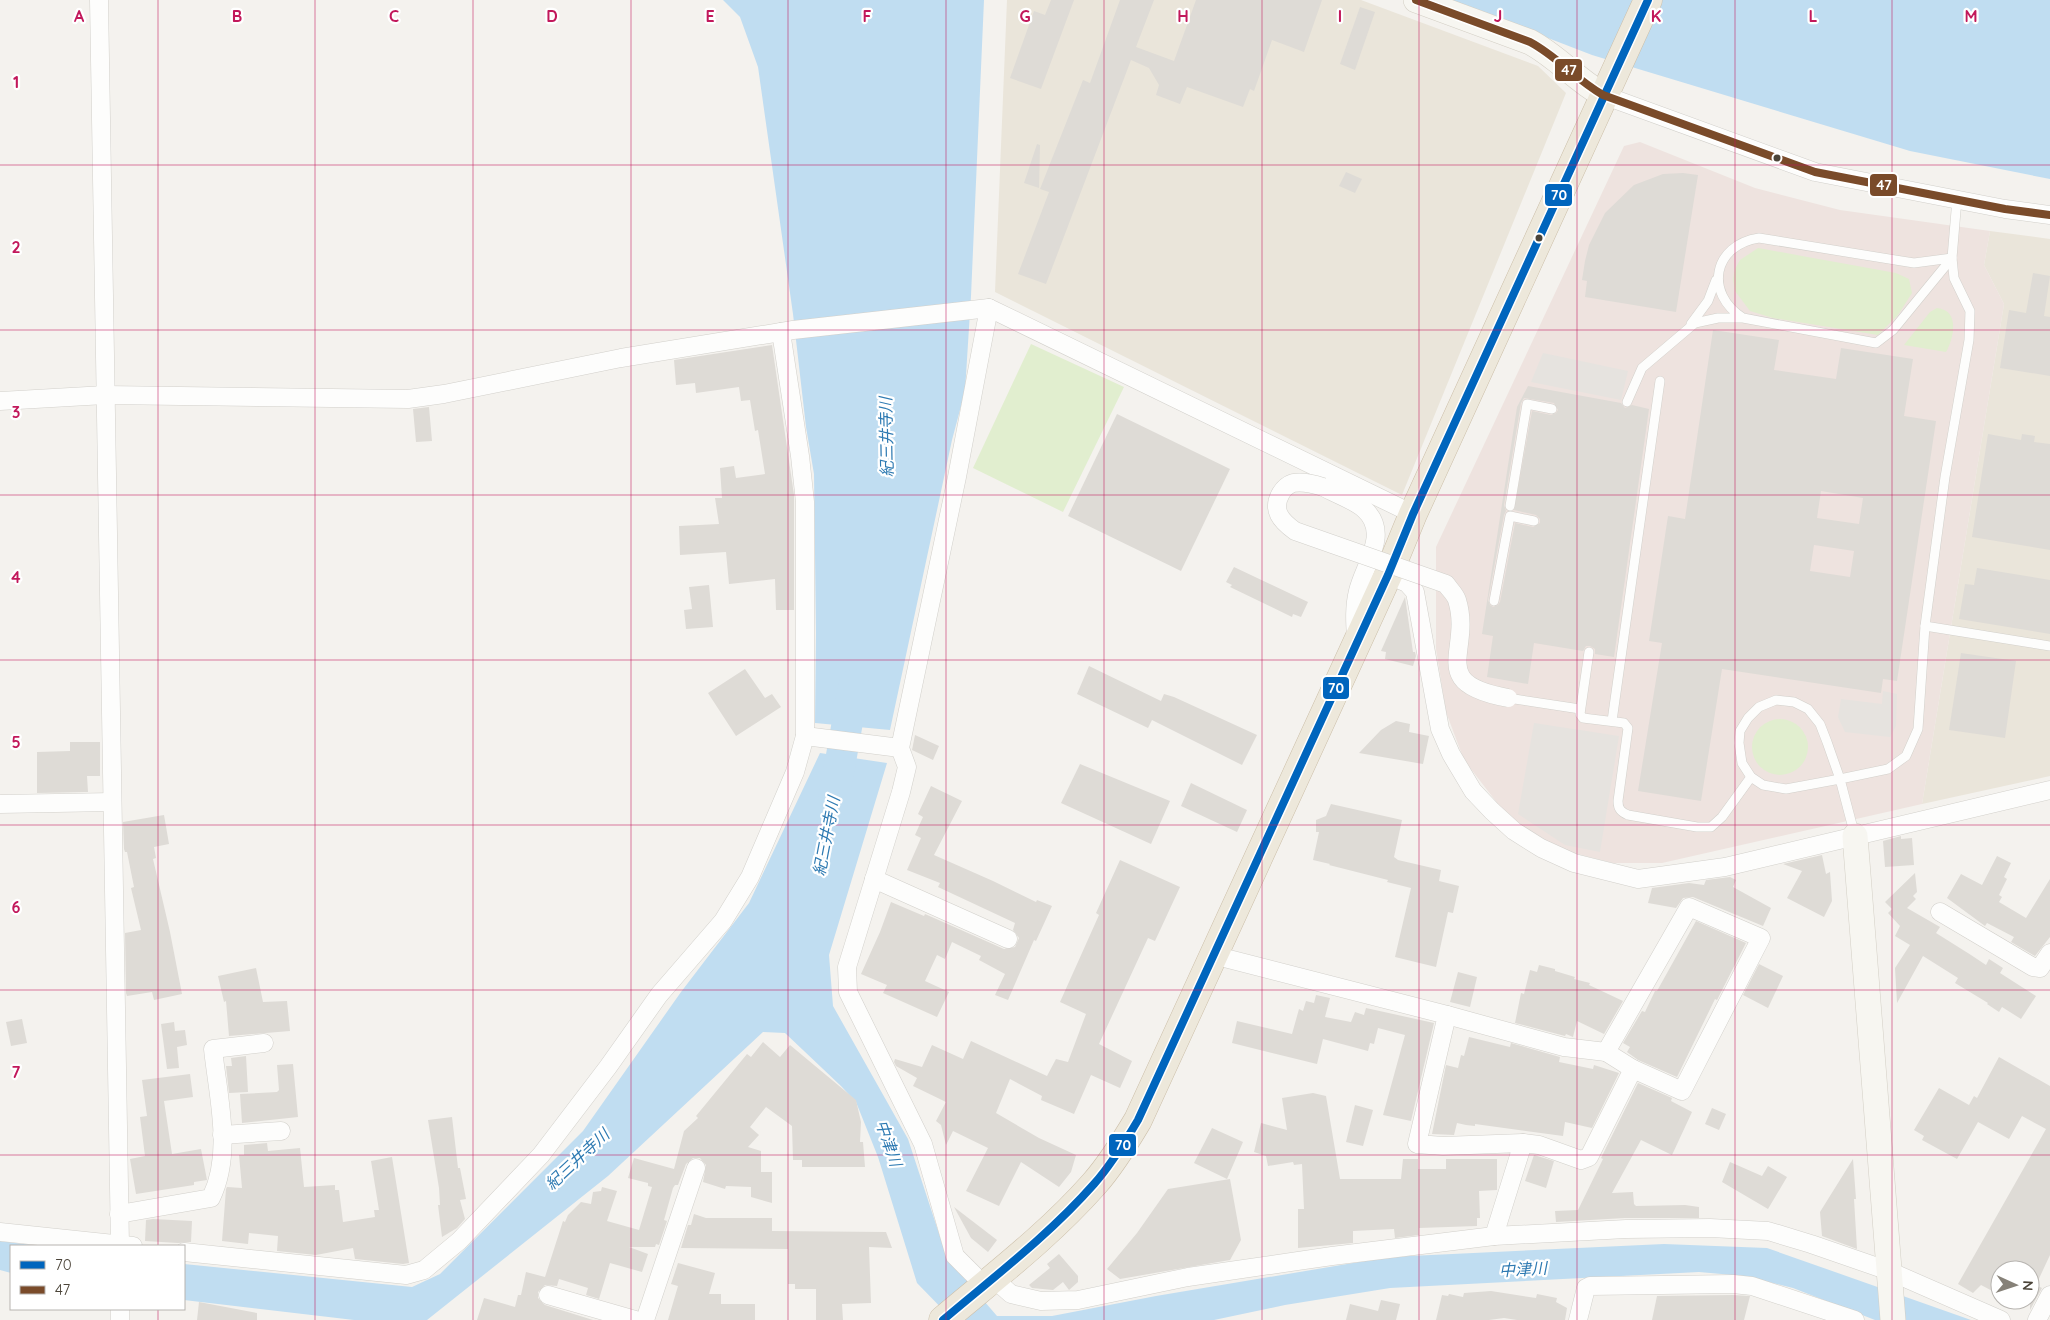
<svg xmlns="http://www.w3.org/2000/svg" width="2050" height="1320" font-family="Quicksand,'Noto Sans JP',sans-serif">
  <rect width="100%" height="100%" fill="#f4f2ee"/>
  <g fill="#eae5da">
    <path d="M1007 0H1361L1538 66 1566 93 1402 495 995 292Z"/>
    <path d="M1990 231 2050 239V776L1922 804 2004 304 1984 265Z"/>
  </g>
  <path fill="#eee3df" d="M1640 142 1755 188 1840 210 1990 231 1984 265 2004 304 1922 804 1662 863H1613L1562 850 1508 817 1464 760 1446 712 1436 649V547L1624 146Z"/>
  <g fill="#e1eecf">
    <path d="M1758 248 1896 273 1909 279 1912 293 1898 315 1878 335 1773 318 1750 311 1735 291 1733 279 1735 269 1740 260Z"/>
    <path d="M1937 308C1960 310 1954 338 1946 352L1904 345 1930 312Z"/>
    <path d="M1031 344 1124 387 1063 512 973 468Z"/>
    <circle cx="1780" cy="747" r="28"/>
  </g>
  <g fill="#e6e3df">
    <path d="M1543 353 1628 371 1621 400 1531 382Z"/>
    <path d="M1883 691 1897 694 1896 726 1890 737 1845 732 1838 717 1841 699 1882 704Z"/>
    <path d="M1534 723 1619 736 1600 852 1565 845 1518 814Z"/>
  </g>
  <g fill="#c0ddf1">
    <path d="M723 0H984L971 296 965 391 952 440 890 730 815 723 816 633 814 474 806 427 793 314 758 67 740 17Z"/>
    <path d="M1449 0H2050V179L1910 151 1592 55Z"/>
    <path d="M820 753 887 763 829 955 833 1006 908 1139 947 1258 997 1316H1052L1156 1296 1389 1257 1664 1244 1767 1248 1971 1320H1875L1793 1288 1744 1276 1699 1272 1390 1288 1285 1305 1214 1320H953L917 1283 878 1157 856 1102 841 1086 785 1033 763 1032 608 1176 427 1320H354L184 1300V1264L412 1287 440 1274 583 1131 681 992 749 903Z"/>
    <path d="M0 1241 39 1246H11V1273L0 1270Z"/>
  </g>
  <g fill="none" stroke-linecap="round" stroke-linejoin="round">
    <path stroke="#c0ddf1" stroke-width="31" d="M834 798 854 685"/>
  </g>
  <g fill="#dedbd6" fill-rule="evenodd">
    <path d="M1051 0H1074L1041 89 1010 78 1034 11 1045 15Z"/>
    <path d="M1120 0H1154L1136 47 1174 61 1196 0H1322L1304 52 1272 40 1254 91 1250 89 1243 107 1187 87 1180 104 1156 95 1159 85 1149 68 1131 60 1046 284 1018 274 1049 192 1040 189 1083 80 1090 83Z"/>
    <path d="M1360 7 1375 12 1355 70 1340 64Z"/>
    <path d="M1037 144 1040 145 1039 188 1024 183Z"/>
    <path d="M1346 172 1362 179 1355 193 1339 186Z"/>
    <path d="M1683 173 1698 175 1676 312 1585 297 1587 281 1582 280 1585 261 1589 245 1605 213 1634 185 1663 174Z"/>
    <path d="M2033 273 2050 276 2044 316 2050 317V376L2000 368 2009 310 2026 313Z"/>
    <path d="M1713 330 1779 340 1774 370 1836 379 1841 348 1913 359 1904 416 1936 421 1897 681 1883 679 1881 693 1722 669 1701 801 1638 791 1662 643 1649 641 1668 516 1685 519ZM1821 491 1863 498 1859 524 1817 518ZM1814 545 1854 551 1850 577 1810 571Z"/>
    <path d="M772 345 794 495V610H776L775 579 729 584 726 552 680 555 679 526 719 524 715 498H722L720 468 734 466 736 478 765 474 758 430 755 431 750 400 741 401 739 387 696 393 695 383 676 385 674 360Z"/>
    <path d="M1528 386 1621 403 1625 408 1632 405 1649 409 1614 657 1595 654V649L1590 646H1586L1583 651 1534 643 1528 684 1487 677 1493 636 1482 634 1517 407ZM1524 398 1554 403 1558 410 1556 413 1551 415 1532 411 1514 510 1536 515 1540 519V523L1533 527 1515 523 1500 602 1498 605 1493 607 1490 605 1488 600 1504 515 1506 511 1504 505 1521 403Z"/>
    <path d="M429 407 432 441 416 442 413 409Z"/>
    <path d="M1117 414 1230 469 1181 571 1068 516Z"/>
    <path d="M1988 434 2021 440 2022 434 2035 436 2034 442 2050 444V550L1972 537Z"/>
    <path d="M1234 567 1308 602 1301 617 1293 614 1292 617 1230 587 1232 585 1226 582Z"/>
    <path d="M1977 568 2050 580V634L1959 619 1965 584 1974 585Z"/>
    <path d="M709 585 713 627 686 629 684 610 692 609 689 587Z"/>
    <path d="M1405 597 1413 652H1415L1416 656 1413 666 1385 659 1386 652 1381 651Z"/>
    <path d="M1961 653 2016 661 2005 738 1949 730Z"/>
    <path d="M1089 666 1161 701 1164 694 1174 697 1257 735 1242 765 1152 720 1148 728 1077 694Z"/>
    <path d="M745 669 765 698 772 694 781 707 736 736 708 693Z"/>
    <path d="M1396 721 1410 724 1409 732 1429 736 1423 764 1359 753 1381 730Z"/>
    <path d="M915 735 939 746 933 760 912 750Z"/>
    <path d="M70 742H100V776H87L88 792 37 793V752L70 751Z"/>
    <path d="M1080 764 1170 801 1151 844 1061 803Z"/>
    <path d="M1191 783 1247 810 1237 832 1181 806Z"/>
    <path d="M931 786 962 801 934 855 993 881 1036 902 1037 900 1052 906 1036 941 1034 940 1008 1000 995 995 1005 974 979 960 981 956 952 942 945 959 937 955 925 981 949 992 937 1017 883 993 887 985 861 974 880 932 891 902 924 916 925 914 1004 949 1015 947 1019 938 1013 930 1015 923 938 887 940 883 907 870 921 838 915 835 923 817 918 814Z"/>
    <path d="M1331 804 1402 820 1394 857 1398 860 1441 870 1439 881 1459 886 1453 913 1448 912 1436 967 1395 957 1411 888 1387 882 1388 880 1329 865 1330 864 1313 860 1319 832H1316V820L1326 816Z"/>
    <path d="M164 815 169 844 154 847 156 858 153 859 170 932 182 994 154 1000 152 992 127 996 126 993 125 933 141 930 131 888 134 887 127 852H125L124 849 123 822Z"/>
    <path d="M1901 836V839L1912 838 1914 865 1885 867 1883 841Z"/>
    <path d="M1822 855 1826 874 1830 872 1832 901 1824 917 1787 898 1802 871 1783 864Z"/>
    <path d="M1997 856 2011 863 2004 877 2007 879 1999 895 2002 897 1999 902 2026 918 2050 879V937L2035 956 2011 942 2014 937 1987 923 1985 926 1947 898 1961 874 1982 885Z"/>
    <path d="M1120 860 1180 887 1155 941 1148 938 1099 1044 1132 1061 1120 1088 1091 1075 1074 1114 1041 1100 1042 1096 1010 1079 996 1113 1039 1138 1076 1155 1071 1172 1059 1187 1021 1162 999 1206 966 1191 988 1148 953 1131 946 1145 941 1125 936 1121 946 1102 913 1086 917 1078 896 1066 894 1062 895 1059 922 1067 932 1045 963 1059 971 1041 1047 1076 1056 1059 1068 1062 1086 1014 1060 1002 1099 915 1096 913Z"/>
    <path d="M1915 873 1917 892 1913 896 1916 899 1907 908 1940 927 1936 933 1971 955 1986 965 1989 959 2003 968 2000 973 2036 996 2021 1019 2002 1007 1999 1012 1987 1004 1988 1003 1955 983 1958 978 1923 956 1897 1003 1895 968 1910 945 1895 936 1900 926 1888 913 1892 909 1885 902Z"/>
    <path d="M1730 877 1736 880 1733 887 1771 908 1763 926 1693 897 1683 898 1676 908 1648 903 1652 888 1689 883 1704 885 1706 880Z"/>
    <path d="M1696 921 1746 943 1717 1000 1715 999 1677 1077 1638 1060 1627 1052 1630 1047 1623 1043 1642 1011 1645 1012 1655 991H1657Z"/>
    <path d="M1759 964 1783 976 1768 1008 1743 995Z"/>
    <path d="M1539 965 1555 969V971L1575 977 1574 979 1590 983 1589 985 1623 1001 1604 1034 1577 1021 1573 1037 1566 1034 1565 1036 1515 1023 1521 993 1524 994 1530 970 1537 972Z"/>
    <path d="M256 968 263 1002 287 1001 290 1031 229 1036 226 1001 224 1002 218 976Z"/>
    <path d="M1458 972 1477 977 1470 1007 1450 1002Z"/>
    <path d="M1316 995 1330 998 1325 1017 1351 1022 1355 1012 1364 1015 1366 1008 1434 1023 1411 1121 1383 1115 1405 1035 1378 1028 1374 1044 1370 1043 1368 1051 1323 1039 1317 1064 1232 1043 1237 1021 1292 1034 1299 1009 1303 1011 1306 1001 1314 1003Z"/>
    <path d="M22 1019 27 1043 11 1046 6 1022Z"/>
    <path d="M174 1022 175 1031 185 1030 187 1045 177 1047 179 1068 167 1069 161 1024Z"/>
    <path d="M1469 1037 1510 1047 1511 1043 1560 1057 1559 1062 1593 1069 1594 1065 1619 1073 1592 1128 1565 1122 1563 1136 1475 1124V1126L1466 1125 1457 1123 1454 1135 1432 1134 1446 1065 1458 1068 1461 1055 1464 1056Z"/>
    <path d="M763 1042 780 1057 790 1045 856 1100 861 1122 860 1142H863L865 1167H802V1160H793L792 1126 766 1107 750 1127 759 1135 748 1147 761 1151V1172H772V1203L751 1197V1187L726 1186 725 1189 703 1182 706 1165 700 1158H693L686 1164 678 1185H675L673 1188 664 1220 667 1221 659 1245 656 1244 655 1247H629L648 1254 642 1272 610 1263 599 1299 586 1295 588 1288 559 1279 557 1286 545 1285 538 1292V1298L545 1305 593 1320H477L484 1298 515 1307 518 1295H521L526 1272 545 1277 563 1221 565 1222 568 1215 581 1202 591 1204 593 1192 601 1191 602 1187 617 1191 607 1221 639 1230 652 1187 648 1186V1183L628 1178 634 1158 674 1169 684 1131 698 1118 696 1116 747 1054 751 1057Z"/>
    <path d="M246 1056 248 1092 229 1093 226 1066H232L231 1058Z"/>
    <path d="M1999 1057 2050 1086V1255L2036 1285 2042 1288 2030 1310V1270H2000V1295L1981 1285 1973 1293 1958 1284 2046 1129 2022 1116 2009 1139 1978 1122 1957 1159 1922 1140 1924 1136 1914 1130 1939 1088 1969 1105 1974 1096 1977 1098Z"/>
    <path d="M293 1064 298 1117 242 1123 240 1094 277 1092 279 1090 277 1065Z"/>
    <path d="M190 1074 193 1097 164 1101 172 1154 201 1149 207 1180 194 1182V1185L136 1194 130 1159 145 1156 140 1117 147 1116 142 1080Z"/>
    <path d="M1638 1083 1672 1098 1671 1101 1692 1112 1672 1155 1641 1140 1612 1193 1633 1192 1634 1204 1636 1206 1685 1205 1699 1207V1218H1625L1556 1222 1555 1211 1578 1210 1603 1159 1601 1158Z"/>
    <path d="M1313 1093 1326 1096 1340 1179H1401L1403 1159H1418V1169H1446V1159H1497V1190L1479 1191 1480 1218H1477V1226L1419 1228V1235L1395 1238 1394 1229 1353 1231V1243L1298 1248V1209H1304L1302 1164 1294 1165 1293 1162 1268 1166 1266 1156 1254 1152 1261 1123 1287 1130 1282 1098Z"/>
    <path d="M1355 1105 1373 1110 1363 1146 1346 1142Z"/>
    <path d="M1712 1108 1726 1114 1719 1130 1705 1124Z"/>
    <path d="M452 1117 458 1168H460L466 1199 460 1200 465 1219 457 1228 442 1237 438 1205H440L439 1188 428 1120Z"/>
    <path d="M1212 1128 1243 1142 1227 1179 1194 1163Z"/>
    <path d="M267 1143 268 1151 300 1148 304 1187 335 1185V1190H339L343 1222 375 1217 374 1210H379L371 1161 392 1157 409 1263 403 1264 355 1259 353 1248 316 1255 277 1251 278 1236 249 1233 248 1244 222 1241 226 1189 227 1187 242 1188 239 1155H244V1145Z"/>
    <path d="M1534 1155 1554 1161 1546 1188 1525 1181Z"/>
    <path d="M1853 1159 1856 1199H1854L1857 1249 1822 1236 1820 1212Z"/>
    <path d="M1730 1162 1762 1176 1768 1166 1787 1177 1768 1209 1722 1182Z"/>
    <path d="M1230 1179 1241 1240 1230 1260 1120 1279 1107 1269 1137 1233 1168 1189Z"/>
    <path d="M954 1207 997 1240 988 1252 971 1238Z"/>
    <path d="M694 1214 706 1218H772V1231L886 1232 892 1248 869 1247 871 1303 842 1304 843 1320H816V1289H795V1284H788V1249L681 1248 688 1225H691Z"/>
    <path d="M153 1219 192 1221 191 1242 178 1243 145 1241 146 1220Z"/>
    <path d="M1059 1254 1078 1276V1282L1069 1290 1063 1282 1053 1290 1032 1288 1029 1285 1050 1268 1047 1264Z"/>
    <path d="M678 1263 715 1273 709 1294H721V1304H755V1320H668L678 1286 671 1284Z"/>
    <path d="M1491 1291 1536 1298 1537 1294 1557 1298 1556 1302 1567 1308 1565 1320H1517L1504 1318 1489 1320H1436L1442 1295 1448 1296 1449 1294 1463 1297 1464 1293Z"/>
    <path d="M1733 1295 1750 1296 1744 1320H1652L1657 1296Z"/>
    <path d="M1381 1300 1400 1304 1396 1320H1346L1350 1304 1378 1311Z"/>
    <path d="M199 1302 257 1313V1320H197Z"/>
  </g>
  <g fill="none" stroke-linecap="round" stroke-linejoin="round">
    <g stroke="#d2d0cb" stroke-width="10">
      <g id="lane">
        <path d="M1957 199 1952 258 1954 278 1970 311 1969 340 1945 477 1925 626 2050 646"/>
        <path d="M1691 324 1708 301 1716 280"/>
        <path d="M1627 402 1642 368 1695 323 1718 318H1743L1876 343 1893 330 1952 258 1914 263 1759 238C1713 245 1704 293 1743 318"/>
        <path d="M1510 506 1527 404 1552 409"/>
        <path d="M1494 601 1510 516 1534 521"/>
        <path d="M1589 652 1580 714 1583 718 1624 723 1628 728 1618 801C1618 809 1621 812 1628 815L1697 827H1711L1722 817 1751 777"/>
        <path d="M1508 698 1580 709"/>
        <path d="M1612 721 1660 381"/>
        <path d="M1855 836 1840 779 1827 742 1820 724 1808 709 1794 702 1776 700 1759 707 1748 718 1740 731 1739 743 1742 763 1751 777 1763 785 1786 789 1840 779 1888 769 1906 756 1918 729 1925 626"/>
      </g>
    </g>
    <g stroke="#d2d0cb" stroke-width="19">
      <g id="street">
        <path d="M99 0 120 1246"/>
        <path d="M1603 95 1815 172 2005 209 2050 215"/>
        <path d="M0 401 105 395 408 399 444 394 621 358 793 330 989 308 1413 514"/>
        <path d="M1323 487C1336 494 1354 500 1364 509 1391 533 1364 565 1358 591 1354 607 1355 622 1356 638"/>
        <path d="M1388 575 1407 583 1415 592 1440 729 1451 754 1473 791 1492 811 1514 831 1541 848 1574 863 1638 879 1725 867 2050 790"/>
        <path d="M805 736 900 748"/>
        <path d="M0 804 112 802"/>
        <path d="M874 879 1008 939"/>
        <path d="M1940 912 2033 967 2040 968 2050 953"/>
        <path d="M1213 955 1447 1015 1417 1144 1443 1146 1523 1143 1494 1236"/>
        <path d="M1447 1015 1564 1047 1606 1052 1689 907 1761 938 1682 1091 1633 1069"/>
        <path d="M222 1135 281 1131"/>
        <path d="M1523 1143 1539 1145 1581 1160 1589 1157 1633 1069 1606 1052"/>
        <path d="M119 1214 211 1198C233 1153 218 1097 213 1049L264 1043"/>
        <path d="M0 1232 133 1246"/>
        <path d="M184 1252 406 1275 424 1270 459 1241 541 1155 608 1067 659 995 723 921 750 877 795 772 805 736V502L800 456 781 332"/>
        <path d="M993 1278 1011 1294 1041 1301 1078 1300 1188 1277 1332 1256 1494 1236 1626 1229 1710 1228 1768 1231 1811 1244 1889 1271 2001 1320"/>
        <path d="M984 1285 955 1256 923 1144 848 992 847 967 901 792 907 767 900 748 957 477 989 308"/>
        <path d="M548 1295 635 1320"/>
        <path d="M120 1309V1320"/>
        <path d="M645 1320 696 1168"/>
        <path d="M1578 1320 1586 1288 1590 1286 1733 1284 1752 1286 1855 1320"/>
        <path d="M2037 1320 2050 1295"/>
      </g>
    </g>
    <g stroke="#d3cfc5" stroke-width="26">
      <g id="secondary">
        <path d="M1416 0 1530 42C1558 57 1575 79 1603 95"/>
        <path d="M1855 836 1893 1320"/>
      </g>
    </g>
    <g stroke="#ccbfa9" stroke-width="29">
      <path id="highway" d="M943 1320C995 1276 1049 1235 1094 1184 1111 1165 1125 1142 1138 1120L1388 575 1413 514 1648 0"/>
    </g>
    <use href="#lane" stroke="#fdfdfc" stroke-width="9"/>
    <use href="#street" stroke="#fdfdfc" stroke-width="18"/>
    <use href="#secondary" stroke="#f7f6f1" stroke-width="25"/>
    <use href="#highway" stroke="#ede8db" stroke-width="28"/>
    <g stroke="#d2d0cb" stroke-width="19" stroke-linecap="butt">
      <path id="street-bridge" d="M1323 487C1314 484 1303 481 1293 483 1287 485 1284 488 1281 493 1271 510 1281 521 1295 531L1446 584C1449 589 1455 594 1457 600 1473 651 1425 683 1508 698"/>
    </g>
    <use href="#street-bridge" stroke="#fdfdfc" stroke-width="18"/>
    <g stroke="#fff" stroke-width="11">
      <path id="bus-1" d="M943 1320C995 1276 1049 1235 1094 1184 1111 1165 1125 1142 1138 1120L1388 575 1413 514 1648 0"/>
    </g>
    <g stroke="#fff" stroke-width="11">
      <path id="bus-2" d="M1416 0 1530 42C1558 57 1575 79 1603 95L1815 172 2005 209 2050 215"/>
    </g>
    <use href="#bus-1" stroke="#0065bd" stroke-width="8"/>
    <use href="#bus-2" stroke="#7a4b2a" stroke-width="8"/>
  </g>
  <path fill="none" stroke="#c2185b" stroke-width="1" stroke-opacity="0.55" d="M158 0V1246M315 0V1320M473 0V1320M631 0V1320M788 0V1320M946 0V1320M1104 0V1320M1262 0V1320M1419 0V1320M1577 0V1320M1735 0V1320M1892 0V1320M0 165H2050M0 330H2050M0 495H2050M0 660H2050M0 825H2050M0 990H2050M0 1155H2050M158 1309V1320"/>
  <g fill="#4b4439" stroke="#fff" stroke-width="2">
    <circle cx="1777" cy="158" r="4.5"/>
    <circle cx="1539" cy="238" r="4.5"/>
  </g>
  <g text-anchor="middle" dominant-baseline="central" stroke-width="4.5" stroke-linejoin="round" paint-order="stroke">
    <g font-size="16" font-style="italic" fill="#2e7ab2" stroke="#fff">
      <text transform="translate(886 437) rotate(-91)">紀三井寺川</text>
      <text transform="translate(826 836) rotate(-79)">紀三井寺川</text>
      <text transform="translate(889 1143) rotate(71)">中津川</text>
      <text transform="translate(577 1159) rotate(-43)">紀三井寺川</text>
      <text transform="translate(1523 1269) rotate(-3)">中津川</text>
    </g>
  </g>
  <g font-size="16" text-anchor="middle" font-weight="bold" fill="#c2185b" stroke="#fff" stroke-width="4.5" stroke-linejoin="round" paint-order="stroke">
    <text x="79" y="22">A</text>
    <text x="237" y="22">B</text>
    <text x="394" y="22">C</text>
    <text x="552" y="22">D</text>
    <text x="710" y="22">E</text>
    <text x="867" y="22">F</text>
    <text x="1025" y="22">G</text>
    <text x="1183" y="22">H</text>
    <text x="1340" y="22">I</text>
    <text x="1498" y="22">J</text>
    <text x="1656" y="22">K</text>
    <text x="1813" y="22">L</text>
    <text x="1971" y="22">M</text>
    <text x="16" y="88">1</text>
    <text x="16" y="253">2</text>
    <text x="16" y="418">3</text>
    <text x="16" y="583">4</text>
    <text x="16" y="748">5</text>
    <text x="16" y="913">6</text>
    <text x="16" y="1078">7</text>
  </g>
  <g stroke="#fff" stroke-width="2">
    <rect x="1554" y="58" width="29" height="24" rx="5" fill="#7a4b2a"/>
    <rect x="1869" y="173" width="29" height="24" rx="5" fill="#7a4b2a"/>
    <rect x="1544" y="183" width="29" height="24" rx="5" fill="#0065bd"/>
    <rect x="1322" y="676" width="28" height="24" rx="5" fill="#0065bd"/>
    <rect x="1108" y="1133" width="29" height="24" rx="5" fill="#0065bd"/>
  </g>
  <g font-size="14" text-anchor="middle" font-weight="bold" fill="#fff">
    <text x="1569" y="75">47</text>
    <text x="1884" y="190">47</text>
    <text x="1559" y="200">70</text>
    <text x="1336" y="693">70</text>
    <text x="1123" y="1150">70</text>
  </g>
  <rect x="10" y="1245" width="175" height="65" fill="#ffffff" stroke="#b7b4b0"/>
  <rect x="20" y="1261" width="25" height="8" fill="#0065bd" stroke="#b7b4b0"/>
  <text x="55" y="1270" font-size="15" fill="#4b4439">70</text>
  <rect x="20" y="1286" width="25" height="8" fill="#7a4b2a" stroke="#b7b4b0"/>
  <text x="55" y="1295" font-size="15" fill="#4b4439">47</text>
  <g transform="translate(2015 1285) rotate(93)"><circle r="24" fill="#ffffff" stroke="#b7b4b0"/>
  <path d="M0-4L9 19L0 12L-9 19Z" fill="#868178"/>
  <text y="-8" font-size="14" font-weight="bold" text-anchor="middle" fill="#4b4439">N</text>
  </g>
</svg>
